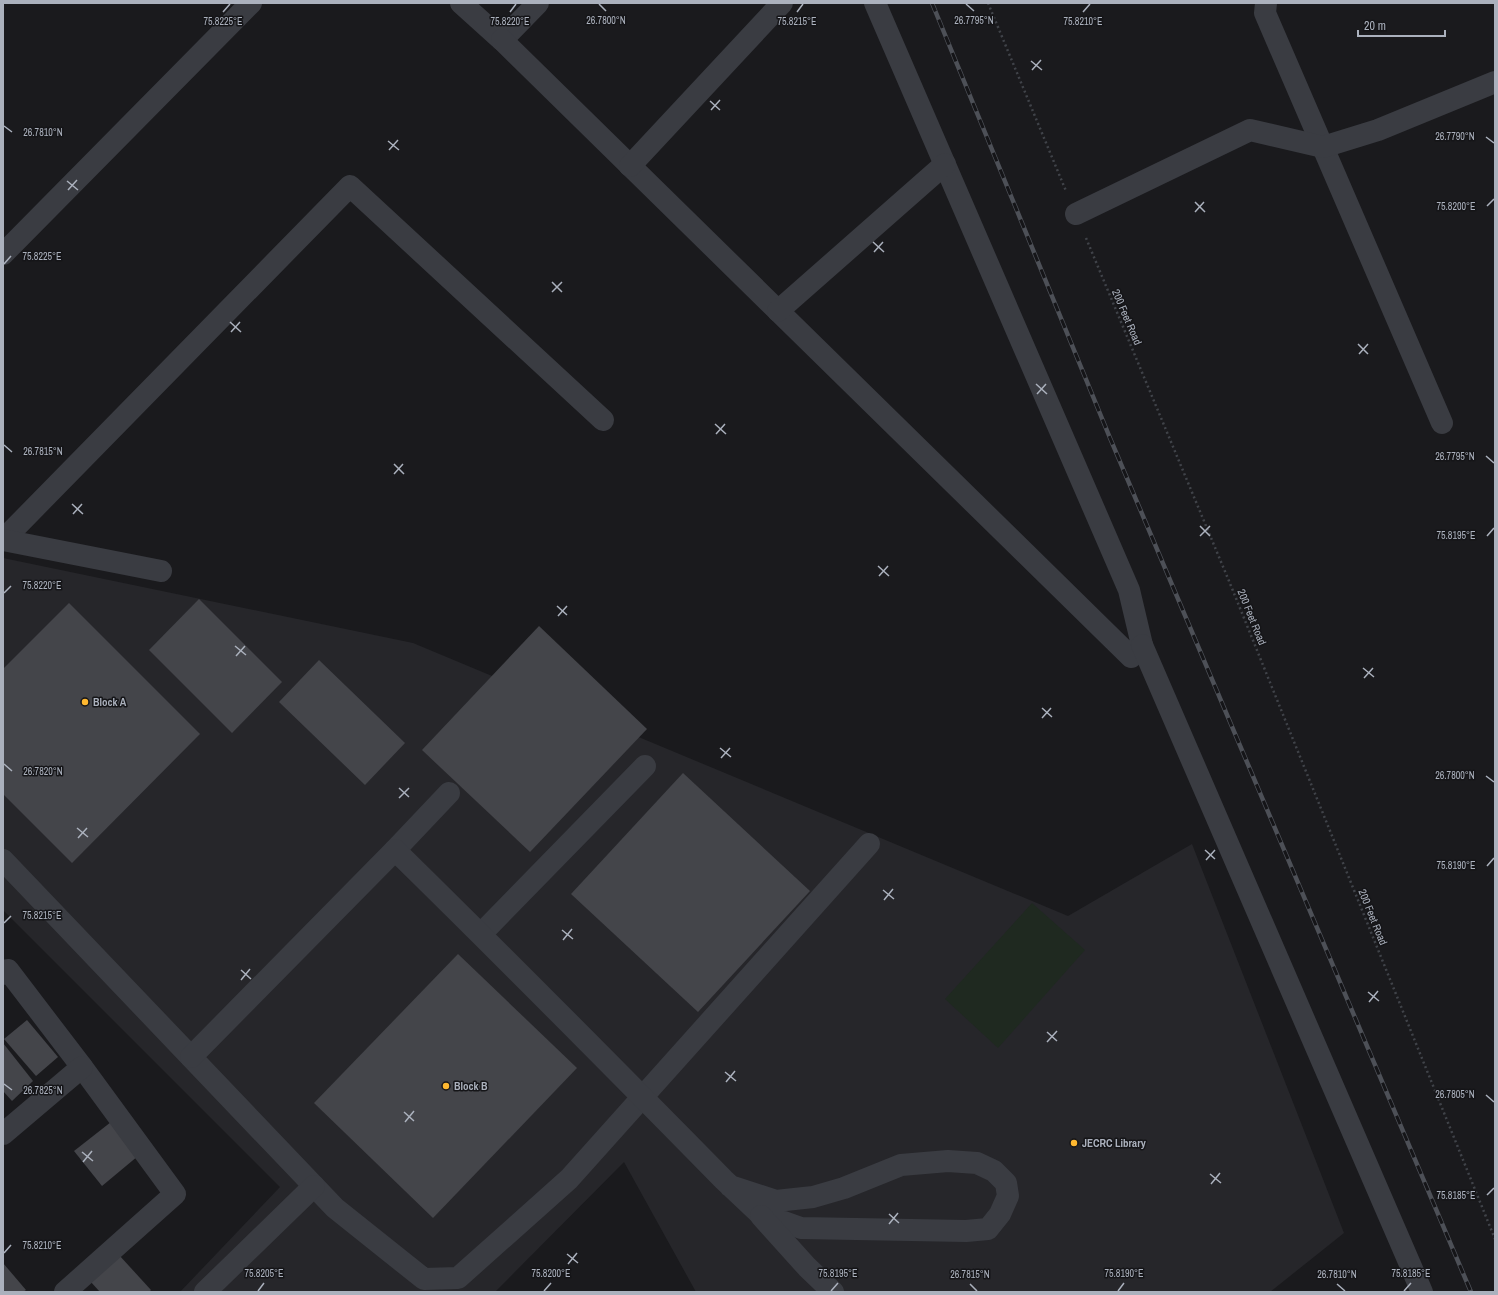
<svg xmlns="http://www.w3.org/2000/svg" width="1498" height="1295" font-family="'Archivo Narrow',sans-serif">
  <rect width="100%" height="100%" fill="#1a1a1d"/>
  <path fill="#26262a" d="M3 558 413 643 1068 916 1192 844 1344 1233 1270 1292H696L624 1162 495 1292H180L280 1187 3 910Z"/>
  <path fill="#1f2920" d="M1032 903 1085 950 998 1048 945 999Z"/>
  <g fill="#44454a">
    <path d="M199 599 282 682 232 733 149 650Z"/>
    <path d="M69 603 200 734 72 863 3 794V669Z"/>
    <path d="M539 626 647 729 530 852 422 750Z"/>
    <path d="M319 660 405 743 365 785 279 702Z"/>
    <path d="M683 773 810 891 698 1012 571 894Z"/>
    <path d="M458 954 577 1068 433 1218 314 1103Z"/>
    <path d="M27 1020 58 1057 36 1076 4 1039Z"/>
    <path d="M3 1043 33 1081 12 1101 3 1091Z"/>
    <path d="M111 1122 138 1156 102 1186 74 1151Z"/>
    <path d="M119 1255 151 1290 149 1292H100L90 1281Z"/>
    <path d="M3 1263 26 1290 23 1292H3Z"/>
  </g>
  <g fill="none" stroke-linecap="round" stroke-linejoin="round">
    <g stroke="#404349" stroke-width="2.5" stroke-dasharray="2 3" stroke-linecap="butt">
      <path d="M988 3 1066 191"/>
      <path d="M1086 238 1229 581 1495 1239"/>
    </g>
    <g stroke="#3a3c42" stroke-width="22">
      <path d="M461 3 502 40 538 3"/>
      <path d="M1266 3 1265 13 1442 423"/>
      <path d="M502 40 1131 657 1142 645 1129 590 875 3"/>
      <path d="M630 166 782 3"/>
      <path d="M1076 214 1250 130 1323 147 1378 130 1495 82"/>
      <path d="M3 254 251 3"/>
      <path d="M778 311 945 164"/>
      <path d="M3 540 350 186 603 420"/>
      <path d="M3 540 161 571"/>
      <path d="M1142 645 1422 1292"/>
      <path d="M395 850 449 793"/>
      <path d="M3 860 335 1208 424 1279 458 1278 569 1179 869 844"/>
      <path d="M481 934 645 766"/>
      <path d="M3 974 8 970 82 1067 175 1194 65 1292"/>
      <path d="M191 1057 395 850C506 959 615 1069 724 1180L759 1213 801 1228 966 1231 988 1229 1000 1214 1008 1196 1006 1183 994 1171 977 1163 948 1161 901 1165 844 1188 813 1197 776 1201 730 1186"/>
      <path d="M3 1134 82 1067"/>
      <path d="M761 1216 807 1267 833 1292"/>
      <path d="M205 1292 314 1186"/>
    </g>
    <g stroke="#4d5057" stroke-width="4.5">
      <path id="rail" d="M932 3 1110 438 1471 1292"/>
    </g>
    <use href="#rail" stroke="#151518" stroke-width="3" stroke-dasharray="9" stroke-linecap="butt"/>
  </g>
  <path fill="none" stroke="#abb1bd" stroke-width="1.5" d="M599 4 606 11M966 4 974 11M223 12 230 4M510 12 516 4M797 12 803 4M1083 12 1090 4M1031 61 1042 70M1032 70 1041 60M710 101 720 110M711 110 720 100M4 126 12 132M1486 137 1494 143M388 141 399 150M389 150 398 140M67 181 78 190M68 190 77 180M1195 202 1205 212M1487 206 1494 199M1195 212 1204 202M873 242 884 252M874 252 883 242M4 264 11 256M552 282 562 292M552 292 562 282M230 322 241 332M231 332 240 322M1358 344 1368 354M1359 354 1368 344M1036 384 1047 394M1037 394 1046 384M715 424 726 434M716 434 725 424M4 445 12 452M1486 456 1494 463M394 464 404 474M394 474 403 464M72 504 83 514M73 514 82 504M1200 526 1210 536M1200 536 1210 526M1487 536 1494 528M878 566 889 576M879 576 888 566M4 593 11 586M557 606 567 615M558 616 567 606M235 646 246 655M236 656 245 646M1363 668 1374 677M1364 678 1373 668M1042 708 1052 717M1042 718 1051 708M720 748 731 757M721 758 730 748M4 764 12 771M1486 776 1494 782M399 788 409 797M399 798 409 788M77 828 88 837M78 838 87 828M1205 850 1215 859M1206 860 1215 850M1487 866 1494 858M883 890 894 899M884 900 893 889M4 923 11 916M562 930 573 939M563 940 572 929M241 970 251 979M241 980 250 969M1368 992 1379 1001M1369 1002 1378 991M1047 1032 1057 1041M1047 1042 1057 1031M725 1072 736 1081M726 1082 735 1071M4 1084 12 1090M1486 1095 1494 1102M404 1112 414 1121M405 1122 414 1111M82 1152 93 1161M83 1162 92 1151M1210 1174 1221 1183M1211 1184 1220 1173M1487 1195 1494 1188M889 1214 899 1223M889 1224 898 1213M4 1253 11 1245M567 1254 578 1263M568 1264 577 1253M970 1284 977 1291M1337 1284 1345 1291M258 1291 264 1283M544 1291 551 1283M831 1291 838 1283M1118 1291 1124 1283M1404 1291 1411 1283"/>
  <g fill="#ffb830" stroke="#151518" stroke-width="1.5">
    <circle cx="85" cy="702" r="4"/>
    <circle cx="446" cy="1086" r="4"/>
    <circle cx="1074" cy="1143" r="4"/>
  </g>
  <g text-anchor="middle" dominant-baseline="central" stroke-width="3" stroke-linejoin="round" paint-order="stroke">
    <g font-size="11" fill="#abb1bd" stroke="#151518">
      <text transform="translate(1127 317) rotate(67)">200 Feet Road</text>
      <text transform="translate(1252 617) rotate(68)">200 Feet Road</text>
      <text transform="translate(1373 917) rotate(68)">200 Feet Road</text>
    </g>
    <g font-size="11" font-weight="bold" fill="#abb1bd" stroke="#151518" text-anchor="start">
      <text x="93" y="702">Block A</text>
      <text x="454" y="1086">Block B</text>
      <text x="1082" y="1143">JECRC Library</text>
    </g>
  </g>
  <g font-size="10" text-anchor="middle" fill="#abb1bd" stroke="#151518" stroke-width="3" stroke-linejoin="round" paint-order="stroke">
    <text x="606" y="24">26.7800°N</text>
    <text x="974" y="24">26.7795°N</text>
    <text x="223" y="25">75.8225°E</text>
    <text x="510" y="25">75.8220°E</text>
    <text x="797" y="25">75.8215°E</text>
    <text x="1083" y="25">75.8210°E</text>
    <text x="43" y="136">26.7810°N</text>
    <text x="1455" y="140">26.7790°N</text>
    <text x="1456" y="210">75.8200°E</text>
    <text x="42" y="260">75.8225°E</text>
    <text x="43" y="455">26.7815°N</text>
    <text x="1455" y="460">26.7795°N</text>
    <text x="1456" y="539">75.8195°E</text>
    <text x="42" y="589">75.8220°E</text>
    <text x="43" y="775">26.7820°N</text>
    <text x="1455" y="779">26.7800°N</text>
    <text x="1456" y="869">75.8190°E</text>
    <text x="42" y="919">75.8215°E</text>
    <text x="43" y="1094">26.7825°N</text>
    <text x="1455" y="1098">26.7805°N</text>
    <text x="1456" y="1199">75.8185°E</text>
    <text x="42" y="1249">75.8210°E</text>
    <text x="264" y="1277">75.8205°E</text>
    <text x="551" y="1277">75.8200°E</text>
    <text x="838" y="1277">75.8195°E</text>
    <text x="1124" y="1277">75.8190°E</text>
    <text x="1411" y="1277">75.8185°E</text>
    <text x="970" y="1278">26.7815°N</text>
    <text x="1337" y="1278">26.7810°N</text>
  </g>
  <rect width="1498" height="1295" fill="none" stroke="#abb1bd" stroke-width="8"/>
  <path d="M1358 30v6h87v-6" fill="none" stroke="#abb1bd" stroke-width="2"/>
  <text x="1364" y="30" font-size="12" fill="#abb1bd" stroke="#151518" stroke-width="3" paint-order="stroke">20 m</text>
</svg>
